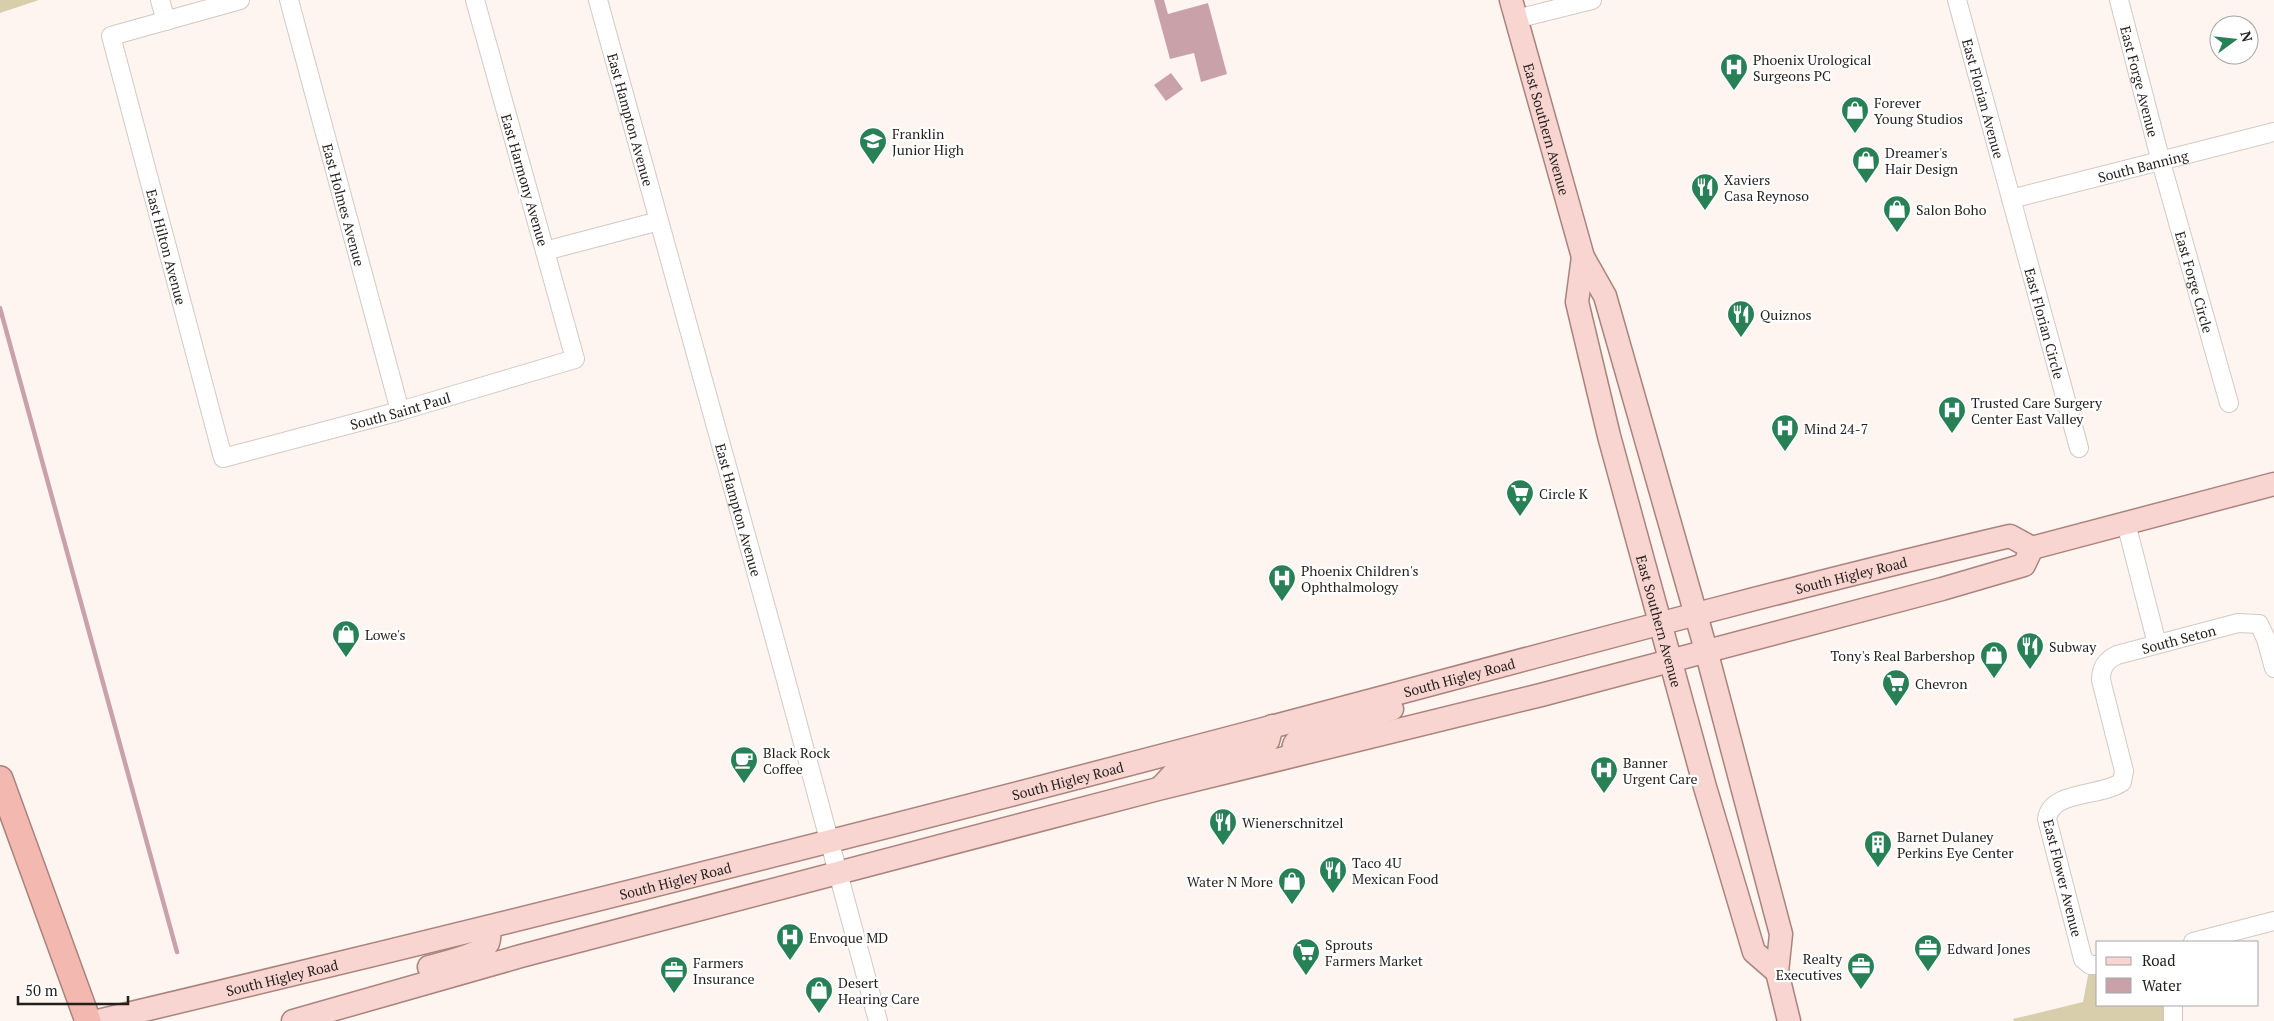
<svg xmlns="http://www.w3.org/2000/svg" width="2274" height="1021" font-family="'PT Serif',serif">
  <rect width="100%" height="100%" fill="#fef5f0"/>
  <g fill="#d8ceac">
    <path d="M0 0H39L0 13Z"/>
    <path d="M2090 965H2098V1005H2173V1021H2014L2013 1019 2083 1002Z"/>
  </g>
  <g fill="#c9a2a9">
    <path d="M1154 0H1164L1168 14 1208 3 1227 74 1201 82 1194 53 1170 59Z"/>
    <path d="M1171 73 1183 89 1166 101 1154 85Z"/>
  </g>
  <g fill="none" stroke-linecap="round" stroke-linejoin="round">
    <path stroke="#c9a2a9" stroke-width="4.5" d="M0 308 177 952"/>
    <g stroke="#d2c9c4" stroke-width="20">
      <g id="minor">
        <path d="M160 0 166 21"/>
        <path id="s1" d="M240 0 111 36 223 458 400 411 575 359 475 0"/>
        <path id="s2" d="M289 0 400 411"/>
        <path id="s3" d="M598 0 783 669 878 1021"/>
        <path id="s4" d="M1957 0 2079 448"/>
        <path id="s5" d="M2119 0 2161 162 2229 403"/>
        <path d="M1516 19 1592 0"/>
        <path id="s6" d="M2011 199 2274 132"/>
        <path d="M545 251 659 221"/>
        <path d="M2126 523 2157 644"/>
        <path d="M2193 942 2274 921"/>
        <path id="s7" d="M2098 965H2090L2083 959 2047 819C2051 790 2101 797 2122 782L2124 771 2101 680C2101 667 2106 660 2117 655L2238 623 2259 624 2266 639 2274 668"/>
        <path d="M2173 1021V1005"/>
      </g>
    </g>
    <g stroke="#aa837d" stroke-width="25">
      <g id="major">
        <path id="s8" d="M1511 0 1583 257 1605 296 1706 650 1781 934 1777 972 1789 1021"/>
        <path id="s9" d="M1583 257 1577 302 1609 436 1705 787 1754 952 1777 972"/>
        <path d="M1294 755C1292 746 1294 742 1302 737L1392 709"/>
        <path d="M1161 787 1179 768 1262 745 1268 741 1272 726"/>
        <path d="M429 967C442 963 481 955 488 943 490 939 489 932 490 927"/>
        <path id="s10" d="M98 1021C490 928 881 830 1271 727 1517 662 1762 594 2010 536L2032 548 2274 484"/>
        <path d="M293 1021 521 956 1158 789 1541 695 1942 589 2024 565 2032 548"/>
      </g>
    </g>
    <g stroke="#aa837d" stroke-width="28">
      <path id="highway" d="M0 779 88 1021"/>
    </g>
    <use href="#minor" stroke="#fff" stroke-width="18"/>
    <use href="#major" stroke="#f8d5d0" stroke-width="22"/>
    <use href="#highway" stroke="#f3b9b0" stroke-width="25"/>
  </g>
  <defs>
    <g id="hospital-pin" transform="scale(1.4375)"><path d="M0 17L-7.5 6A9.5 9.5 0 1 1 7.5 6Z" fill="#288156" stroke="#fff"/><path d="M-5-5h3v3.5h4V-5h3V5h-3V1.5h-4V5h-3Z" fill="#fff"/></g>
    <g id="shop-pin" transform="scale(1.4375)"><path d="M0 17L-7.5 6A9.5 9.5 0 1 1 7.5 6Z" fill="#288156" stroke="#fff"/><path d="M-5-2.5h2.3a2.7 3.5 0 0 1 5.4 0H5L5.5 6h-11ZM-1.5-2.5h3a1.5 2.3 0 0 0-3 0Z" fill="#fff"/></g>
    <g id="school-pin" transform="scale(1.4375)"><path d="M0 17L-7.5 6A9.5 9.5 0 1 1 7.5 6Z" fill="#288156" stroke="#fff"/><path d="M0-5L7-2L0 1L-7-2ZM-4 1L0 2.5L4 1V4Q0 6-4 4Z" fill="#fff"/></g>
    <g id="restaurant-pin" transform="scale(1.4375)"><path d="M0 17L-7.5 6A9.5 9.5 0 1 1 7.5 6Z" fill="#288156" stroke="#fff"/><path d="M-5-6h1v4h1v-4h1v4h1v-4h1v5L-1.5 .5V6h-2V.5L-5-1ZM5-6V6H3V1.5H1.5Q1.5-4 5-6Z" fill="#fff"/></g>
    <g id="supermarket-pin" transform="scale(1.4375)"><path d="M0 17L-7.5 6A9.5 9.5 0 1 1 7.5 6Z" fill="#288156" stroke="#fff"/><path d="M-6-5.5h2.5l.6 2H6L4.5 2H-2.5L-4.4-4H-6ZM-1.5 3.2a1.3 1.3 0 1 0 .1 0ZM3 3.2a1.3 1.3 0 1 0 .1 0Z" fill="#fff"/></g>
    <g id="cafe-pin" transform="scale(1.4375)"><path d="M0 17L-7.5 6A9.5 9.5 0 1 1 7.5 6Z" fill="#288156" stroke="#fff"/><path d="M-5.5-4.5H6V0H3Q3 3.5 0 3.5H-2.5Q-5.5 3.5-5.5 0ZM3-3.2v2h1.7v-2ZM-6 4.5H4V6H-6Z" fill="#fff"/></g>
    <g id="building-pin" transform="scale(1.4375)"><path d="M0 17L-7.5 6A9.5 9.5 0 1 1 7.5 6Z" fill="#288156" stroke="#fff"/><path d="M-4-6H4V6H1V3H-1V6H-4ZM-2.5-4.3h1.7v1.8h-1.7ZM.8-4.3h1.7v1.8H.8ZM-2.5-1h1.7V.8h-1.7ZM.8-1h1.7V.8H.8Z" fill="#fff"/></g>
    <g id="office-pin" transform="scale(1.4375)"><path d="M0 17L-7.5 6A9.5 9.5 0 1 1 7.5 6Z" fill="#288156" stroke="#fff"/><path d="M-6-3h4V-5.5h4V-3h4V5H-6ZM-1-4.5V-3h2v-1.5ZM-6 0V1H6V0Z" fill="#fff"/></g>
  </defs>
  <g fill-rule="evenodd">
    <use href="#hospital-pin" x="1734" y="67"/>
    <use href="#shop-pin" x="1855" y="110"/>
    <use href="#school-pin" x="873" y="141"/>
    <use href="#shop-pin" x="1866" y="160"/>
    <use href="#restaurant-pin" x="1705" y="187"/>
    <use href="#shop-pin" x="1897" y="209"/>
    <use href="#restaurant-pin" x="1741" y="314"/>
    <use href="#hospital-pin" x="1952" y="410"/>
    <use href="#hospital-pin" x="1785" y="428"/>
    <use href="#supermarket-pin" x="1520" y="493"/>
    <use href="#hospital-pin" x="1282" y="578"/>
    <use href="#shop-pin" x="346" y="634"/>
    <use href="#restaurant-pin" x="2030" y="646"/>
    <use href="#shop-pin" x="1994" y="655"/>
    <use href="#supermarket-pin" x="1896" y="683"/>
    <use href="#cafe-pin" x="744" y="760"/>
    <use href="#hospital-pin" x="1604" y="770"/>
    <use href="#restaurant-pin" x="1223" y="822"/>
    <use href="#building-pin" x="1878" y="844"/>
    <use href="#restaurant-pin" x="1333" y="870"/>
    <use href="#shop-pin" x="1292" y="881"/>
    <use href="#hospital-pin" x="790" y="937"/>
    <use href="#office-pin" x="1928" y="948"/>
    <use href="#supermarket-pin" x="1306" y="952"/>
    <use href="#office-pin" x="1861" y="966"/>
    <use href="#office-pin" x="674" y="970"/>
    <use href="#shop-pin" x="819" y="990"/>
  </g>
  <g text-anchor="middle" dominant-baseline="central" stroke-width="4.5" stroke-linejoin="round" paint-order="stroke">
    <g font-size="14" fill="#231f1d" stroke="#fff" text-anchor="start">
      <text x="1753" y="59">Phoenix Urological<tspan x="1753" dy="16">Surgeons PC</tspan></text>
      <text x="1874" y="102">Forever<tspan x="1874" dy="16">Young Studios</tspan></text>
      <text x="892" y="133">Franklin<tspan x="892" dy="16">Junior High</tspan></text>
      <text x="1885" y="152">Dreamer's<tspan x="1885" dy="16">Hair Design</tspan></text>
      <text x="1724" y="179">Xaviers<tspan x="1724" dy="16">Casa Reynoso</tspan></text>
      <text x="1916" y="209">Salon Boho</text>
      <text x="1760" y="314">Quiznos</text>
      <text x="1971" y="402">Trusted Care Surgery<tspan x="1971" dy="16">Center East Valley</tspan></text>
      <text x="1804" y="428">Mind 24-7</text>
      <text x="1539" y="493">Circle K</text>
      <text x="1301" y="570">Phoenix Children's<tspan x="1301" dy="16">Ophthalmology</tspan></text>
      <text x="365" y="634">Lowe's</text>
      <text x="2049" y="646">Subway</text>
      <text x="1975" y="655" text-anchor="end">Tony's Real Barbershop</text>
      <text x="1915" y="683">Chevron</text>
      <text x="763" y="752">Black Rock<tspan x="763" dy="16">Coffee</tspan></text>
      <text x="1623" y="762">Banner<tspan x="1623" dy="16">Urgent Care</tspan></text>
      <text x="1242" y="822">Wienerschnitzel</text>
      <text x="1897" y="836">Barnet Dulaney<tspan x="1897" dy="16">Perkins Eye Center</tspan></text>
      <text x="1352" y="862">Taco 4U<tspan x="1352" dy="16">Mexican Food</tspan></text>
      <text x="1273" y="881" text-anchor="end">Water N More</text>
      <text x="809" y="937">Envoque MD</text>
      <text x="1325" y="944">Sprouts<tspan x="1325" dy="16">Farmers Market</tspan></text>
      <text x="1947" y="948">Edward Jones</text>
      <text x="1842" y="958" text-anchor="end">Realty<tspan x="1842" dy="16">Executives</tspan></text>
      <text x="693" y="962">Farmers<tspan x="693" dy="16">Insurance</tspan></text>
      <text x="838" y="982">Desert<tspan x="838" dy="16">Hearing Care</tspan></text>
    </g>
    <g font-size="14" fill="#231f1d" stroke="#fff">
      <text stroke="none"><textPath href="#s5" startOffset="84">East Forge Avenue</textPath></text>
      <text stroke="none"><textPath href="#s4" startOffset="102">East Florian Avenue</textPath></text>
      <text stroke="none"><textPath href="#s3" startOffset="124">East Hampton Avenue</textPath></text>
      <text stroke="none"><textPath href="#s8" startOffset="134">East Southern Avenue</textPath></text>
      <text stroke="none"><textPath href="#s6" startOffset="136">South Banning</textPath></text>
      <text transform="translate(525 180) rotate(74)">East Harmony Avenue</text>
      <text stroke="none"><textPath href="#s2" startOffset="212">East Holmes Avenue</textPath></text>
      <text stroke="none"><textPath href="#s1" startOffset="352">East Hilton Avenue</textPath></text>
      <text stroke="none"><textPath href="#s5" startOffset="292">East Forge Circle</textPath></text>
      <text stroke="none"><textPath href="#s4" startOffset="335">East Florian Circle</textPath></text>
      <text stroke="none"><textPath href="#s1" startOffset="754">South Saint Paul</textPath></text>
      <text stroke="none"><textPath href="#s3" startOffset="529">East Hampton Avenue</textPath></text>
      <text stroke="none"><textPath href="#s10" startOffset="1809">South Higley Road</textPath></text>
      <text stroke="none"><textPath href="#s9" startOffset="375">East Southern Avenue</textPath></text>
      <text stroke="none"><textPath href="#s7" startOffset="450">South Seton</textPath></text>
      <text stroke="none"><textPath href="#s10" startOffset="1404">South Higley Road</textPath></text>
      <text stroke="none"><textPath href="#s10" startOffset="999">South Higley Road</textPath></text>
      <text transform="translate(2063 878) rotate(76)">East Flower Avenue</text>
      <text stroke="none"><textPath href="#s10" startOffset="594">South Higley Road</textPath></text>
      <text stroke="none"><textPath href="#s10" startOffset="189">South Higley Road</textPath></text>
    </g>
  </g>
  <rect x="2096" y="941" width="162" height="65" fill="#ffffff" stroke="#a7a5a5"/>
  <rect x="2106" y="957" width="25" height="8" fill="#f8d5d0" stroke="#a7a5a5"/>
  <text x="2142" y="966" font-size="15" fill="#231f1d">Road</text>
  <rect x="2106" y="978" width="25" height="15" fill="#c9a2a9" stroke="#a7a5a5"/>
  <text x="2142" y="991" font-size="15" fill="#231f1d">Water</text>
  <g transform="translate(2234 40) rotate(75)"><circle r="24" fill="#ffffff" stroke="#a7a5a5"/>
  <path d="M0-4L9 19L0 12L-9 19Z" fill="#288156"/>
  <text y="-8" font-size="14" font-weight="bold" text-anchor="middle" fill="#231f1d">N</text>
  </g>
  <path d="M18 996v8h110v-8" fill="none" stroke="#231f1d" stroke-width="2.5"/>
  <text x="25" y="996" font-size="15" fill="#231f1d" stroke="#ffffff" stroke-width="4" paint-order="stroke">50 m</text>
</svg>
